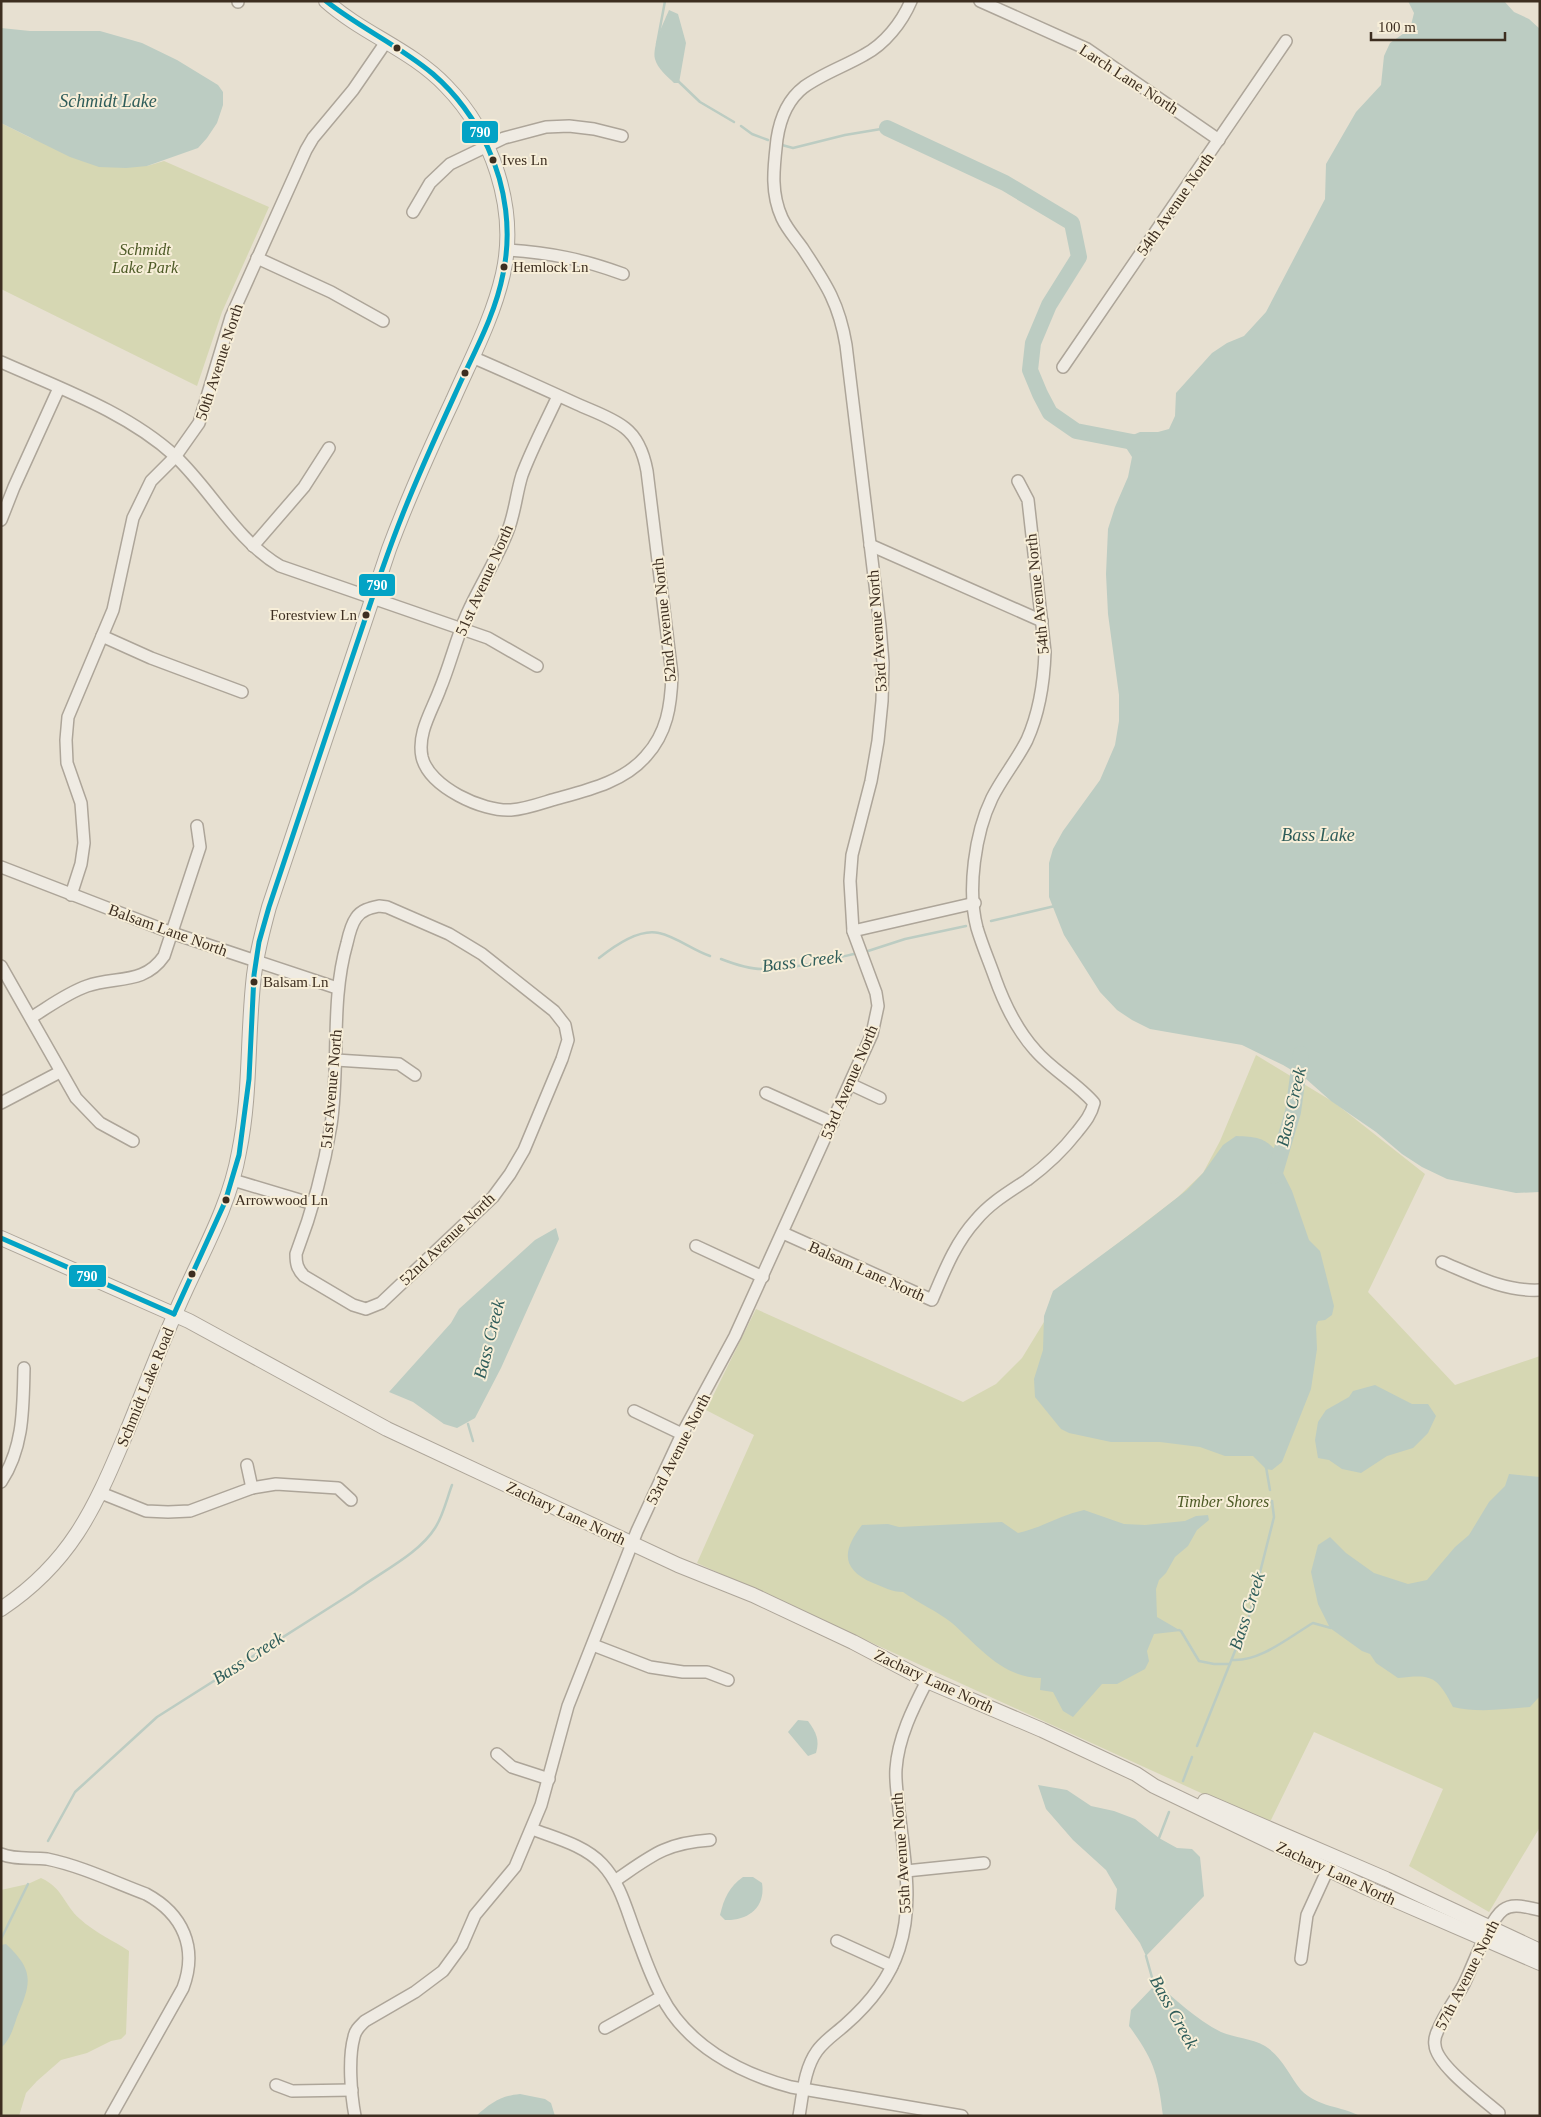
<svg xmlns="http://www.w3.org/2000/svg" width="1541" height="2117" font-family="Georgia,serif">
  <rect width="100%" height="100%" fill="#e7e0d1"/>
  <g fill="#d6d7b3">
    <path d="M1 123 31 138 147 166 164 161 269 207 222 312 197 386 1 289Z"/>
    <path d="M1256 1055 1335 1103 1425 1174 1368 1292 1455 1385 1540 1356V1827L1489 1912 1409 1866 1443 1789 1314 1732 1269 1824 697 1563 754 1435 706 1410 756 1309 963 1402 996 1384 1022 1358 1044 1322 1052 1294 1177 1198 1203 1173 1220 1141Z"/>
    <path d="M41 1878C64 1889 63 1904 80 1919 94 1932 114 1941 129 1951L126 2034 121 2039 111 2041 87 2053 61 2060 37 2081 26 2093 19 2116H1V1890L28 1884Z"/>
  </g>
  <g fill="#bcccc2">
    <path d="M1408 1H1504L1514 12 1529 19 1540 29V1192L1516 1193 1447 1179 1422 1167 1402 1154 1376 1132 1331 1101 1305 1078 1283 1065 1242 1045 1150 1029 1132 1020 1117 1010 1100 992 1064 935 1049 897V863L1053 849 1063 831 1100 780 1115 745 1119 721V695L1108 614 1106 574 1108 529 1115 507 1128 477 1132 457 1121 440 1140 432H1158L1169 429 1175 416 1176 393 1212 353 1227 343 1244 336 1266 312 1325 199 1326 164 1356 112 1381 85 1384 56 1390 43 1410 29 1414 13Z"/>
    <path d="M669 10 678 14 686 43 679 83H674C668 77 657 68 655 59 652 46 664 22 669 10Z"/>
    <path d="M1 28 30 31H100L142 43 177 60 218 85 223 92V105L217 123 207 138 198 148 147 166 126 168 99 167 70 157 1 123Z"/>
    <path d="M1236 1136C1263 1137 1266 1139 1284 1159L1282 1171 1292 1191 1309 1240 1320 1251 1334 1306 1332 1315 1325 1320 1318 1321 1316 1326 1317 1349 1311 1389 1282 1462 1272 1470 1266 1469 1253 1456H1225L1200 1447 1160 1442H1111L1069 1433 1061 1429 1035 1397 1034 1379 1043 1350 1044 1316 1053 1291 1137 1229 1187 1190 1203 1173 1223 1145Z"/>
    <path d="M556 1228 559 1239 501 1368 475 1418 457 1428 444 1424 413 1402 389 1392 451 1323 459 1309 535 1240Z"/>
    <path d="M1375 1385 1412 1404H1428L1436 1416 1428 1433 1413 1448 1387 1456 1361 1473 1342 1469 1329 1460 1318 1458 1315 1440 1318 1422 1326 1410 1349 1397 1353 1391Z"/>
    <path d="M1509 1474 1540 1477V1696L1530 1707C1505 1709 1478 1713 1453 1707 1437 1676 1432 1674 1398 1678L1376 1663 1370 1654 1362 1651 1330 1628 1318 1604 1311 1572 1318 1545 1330 1537 1346 1553 1374 1573 1408 1584 1427 1580 1455 1547 1469 1535 1489 1502 1505 1486Z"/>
    <path d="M1084 1510 1124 1524 1145 1525 1185 1521 1196 1516 1208 1515 1209 1520 1197 1530 1188 1546 1175 1557 1166 1573 1159 1580 1156 1589 1157 1617 1181 1631 1154 1634 1147 1651 1149 1661 1145 1669 1117 1684H1102L1073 1717 1063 1711 1053 1692 1040 1690 1041 1678C1003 1678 979 1647 952 1623 937 1611 918 1603 903 1592 892 1592 883 1587 873 1583 841 1569 842 1551 862 1525L888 1524 899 1527 1002 1522 1018 1533C1041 1528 1061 1515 1084 1510Z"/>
    <path d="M798 1720 808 1721C816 1732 820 1740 816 1753L808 1756 788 1732Z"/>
    <path d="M1038 1785 1067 1790 1091 1806 1114 1811 1135 1819 1159 1838 1177 1848 1192 1849 1200 1857 1204 1896 1146 1956 1140 1943 1115 1909 1117 1889 1106 1870 1073 1840 1046 1809Z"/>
    <path d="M743 1877H753L762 1883C766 1908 747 1921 725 1920L720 1915C724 1898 729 1887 743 1877Z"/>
    <path d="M6 1944C35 1971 31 1983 17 2017 13 2029 10 2040 1 2048V1945Z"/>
    <path d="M1153 1981C1175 1998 1196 2020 1221 2032 1235 2038 1251 2038 1265 2046 1282 2057 1289 2075 1301 2090 1317 2107 1341 2106 1360 2116H1163C1158 2074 1154 2060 1129 2026L1131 2010 1154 1986Z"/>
    <path d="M520 2094 545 2099 551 2103 555 2116H476C491 2103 500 2096 520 2094Z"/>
  </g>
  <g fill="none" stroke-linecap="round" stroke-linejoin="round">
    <g stroke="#bcccc2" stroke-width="2.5">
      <path d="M657 44 665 1"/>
      <path d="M678 81 700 102 734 122"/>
      <path d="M741 126 752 134 768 140"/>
      <path d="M782 145 793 148 845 135 887 128"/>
      <path d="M991 921 1055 906"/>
      <path d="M868 951 905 939 966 926"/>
      <path d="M599 958C614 946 639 928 659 933 677 937 692 950 710 956"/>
      <path d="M721 959C734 964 748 969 762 969 792 969 824 961 854 954"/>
      <path d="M468 1424 473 1441"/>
      <path d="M1266 1467 1270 1490"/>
      <path d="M1179 1630 1181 1631 1199 1661 1214 1664H1230"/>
      <path d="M1232 1660C1260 1662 1289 1637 1313 1623L1331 1628"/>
      <path d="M1197 1746 1249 1616 1274 1517 1272 1501"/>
      <path d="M1183 1781 1192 1757"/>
      <path d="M1159 1838 1169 1812"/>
      <path d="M48 1841 75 1792 157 1717 354 1592C379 1573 419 1554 435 1528 443 1516 447 1498 452 1485"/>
      <path d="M1 1939 28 1884"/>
      <path d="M1146 1956 1153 1981"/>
    </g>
    <g stroke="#bcccc2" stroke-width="16">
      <path d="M887 128 1005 183 1072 223 1079 257 1049 305 1033 343 1030 370 1040 394 1050 413 1076 431 1143 444"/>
      <path d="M1274 1176 1293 1112 1301 1054"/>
    </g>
    <g stroke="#ada599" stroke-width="14">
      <g id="minor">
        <path d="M980 1 1087 49 1219 140"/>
        <path d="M238 2V1"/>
        <path d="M413 212 430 183 450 164 504 138 546 127 569 126 594 129 622 136"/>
        <path d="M507 250C551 253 582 259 623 274"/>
        <path d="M257 258 331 292 383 321"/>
        <path d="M472 357C507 372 542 388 577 404 592 411 611 417 625 428 638 438 644 455 647 471L672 675C671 706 667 733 646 756 623 783 584 791 552 800 539 804 525 809 511 810 483 812 429 787 422 757 417 733 432 711 440 689 450 665 456 639 467 614 479 587 496 561 507 533 515 514 516 494 522 475 532 448 546 422 558 396"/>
        <path d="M1 362C59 388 127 412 175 456 212 491 235 539 280 566L488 638 537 666"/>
        <path d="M1063 367 1286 41"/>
        <path d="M1 520 14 487 59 388"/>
        <path d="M870 545 1042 621"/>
        <path d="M253 546 304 487 329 448"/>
        <path d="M102 636 151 658 242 692"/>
        <path d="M1 867 172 933 337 988"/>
        <path d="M71 895 81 864 84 843 81 803 67 763 66 740 68 717 113 610 133 518 151 481 175 457 199 423 231 317 306 150 313 138 353 90 386 42"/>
        <path d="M379 906 387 907 449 934 482 954 554 1011 565 1025 568 1040 562 1059 524 1150 510 1174 493 1197 381 1303 366 1309 353 1305 304 1276C297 1269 296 1263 296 1254 312 1212 324 1169 331 1125 340 1065 330 1002 347 943 349 934 351 925 356 918 361 910 370 908 379 906Z"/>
        <path d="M853 931 975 903"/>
        <path d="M1 966 76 1098 100 1123 133 1141"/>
        <path d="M32 1017C50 1006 67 993 87 986 116 976 144 985 164 956L200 847 197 826"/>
        <path d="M336 1060 399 1064 415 1075"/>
        <path d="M850 1084 880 1098"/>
        <path d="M766 1093 833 1123"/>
        <path d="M1 1103 60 1072"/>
        <path d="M233 1180 313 1204"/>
        <path d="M783 1233 932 1300C944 1272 955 1243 976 1220 990 1203 1009 1192 1027 1180 1046 1166 1063 1150 1077 1132 1085 1122 1091 1115 1094 1103 1077 1083 1052 1070 1035 1050 1017 1030 1004 1003 995 978 989 961 982 945 977 928 967 890 975 833 992 798 1002 778 1017 760 1027 740 1040 711 1044 682 1045 652L1028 500 1018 481"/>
        <path d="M696 1246 763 1277"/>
        <path d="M1442 1262C1473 1275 1505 1292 1540 1290"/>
        <path d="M634 1411 682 1434"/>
        <path d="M247 1465 252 1488"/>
        <path d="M1 1482C24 1447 23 1408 24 1368"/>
        <path d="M101 1493 146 1511 168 1512 190 1511 252 1488 276 1484 338 1488 351 1500"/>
        <path d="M593 1645 650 1667 683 1672H707L728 1680"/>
        <path d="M497 1754 512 1767 549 1779"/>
        <path d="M532 1829C555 1838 584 1845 602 1864 620 1883 626 1908 635 1932 643 1953 650 1975 661 1995 686 2045 739 2073 791 2087L962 2116"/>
        <path d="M1 1854C15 1860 32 1857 47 1859 81 1866 114 1882 146 1894 183 1914 198 1948 183 1988L111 2116"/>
        <path d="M906 1871 984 1863"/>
        <path d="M616 1880C651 1856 665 1843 710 1840"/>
        <path d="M837 1941 892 1966"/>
        <path d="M1301 1959 1307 1915 1328 1869"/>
        <path d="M605 2028 661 1997"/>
        <path d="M276 2085 292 2091 352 2090"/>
        <path d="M1499 2113C1483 2099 1436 2065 1435 2045 1434 2040 1436 2034 1438 2030 1444 2014 1456 1999 1464 1984 1473 1966 1489 1920 1503 1910 1513 1902 1528 1908 1540 1910"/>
        <path d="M355 2116C351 2095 348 2058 354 2037 355 2030 360 2026 365 2021L415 1992 443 1971 462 1945 475 1915 515 1867 541 1805 568 1706 637 1531 682 1434 735 1336 872 1034 878 1006 876 993 853 931 850 881 852 855 871 781 878 741 882 701 883 663 880 626 846 345C839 303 826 284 803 249 796 239 787 229 782 218 770 192 774 166 777 139 780 119 787 100 804 87 822 74 845 66 864 55 885 44 902 22 911 1"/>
        <path d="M799 2116C803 2094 804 2069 817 2051 824 2041 836 2033 845 2025 869 2004 889 1980 899 1949 914 1904 904 1856 899 1811 898 1797 895 1783 896 1769 898 1738 913 1708 927 1681"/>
      </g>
    </g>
    <g stroke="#ada599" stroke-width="16">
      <g id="tertiary">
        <path d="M1 1238 189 1321 387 1429 678 1565 753 1595 853 1642 927 1681 1042 1730 1136 1774 1154 1786 1367 1888 1540 1963"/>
        <path d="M1 1609C70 1563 94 1510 125 1436 142 1395 157 1354 175 1314 197 1261 229 1210 239 1152 251 1094 247 1034 254 975 257 952 263 929 269 907L389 549C408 498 430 449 453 400 471 359 493 318 503 274 518 208 492 133 446 86 412 50 363 34 326 1"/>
        <path d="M1205 1801 1386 1879 1540 1951"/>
      </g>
    </g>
    <use href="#minor" stroke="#efebe3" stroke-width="11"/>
    <use href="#tertiary" stroke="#efebe3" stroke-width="14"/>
    <g stroke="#f7eed8" stroke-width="9">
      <g id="bus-1">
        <path d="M1 1238 174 1314"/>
        <path d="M174 1314 225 1202 239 1155 249 1079 254 975 259 942 269 907C296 827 323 747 349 667 366 617 382 566 402 516 420 470 441 425 462 379 478 345 496 311 503 274 512 232 506 187 488 148 475 120 456 94 433 74 400 46 360 28 326 1"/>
      </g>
    </g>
    <use href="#bus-1" stroke="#03a3c5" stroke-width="5"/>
  </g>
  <g fill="#3d2e20" stroke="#f7eed8" stroke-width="2">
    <circle cx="397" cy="48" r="4.5"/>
    <circle cx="493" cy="160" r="4.5"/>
    <circle cx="504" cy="267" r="4.5"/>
    <circle cx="465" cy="373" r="4.5"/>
    <circle cx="366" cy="615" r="4.5"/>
    <circle cx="254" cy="982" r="4.5"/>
    <circle cx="226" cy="1200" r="4.5"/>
    <circle cx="192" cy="1274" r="4.5"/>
  </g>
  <g text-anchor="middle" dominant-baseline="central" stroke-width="4" stroke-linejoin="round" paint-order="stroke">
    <g font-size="15" fill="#3d2e20" stroke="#f7eed8" text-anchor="start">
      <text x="502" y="160">Ives Ln</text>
      <text x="513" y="267">Hemlock Ln</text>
      <text x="357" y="615" text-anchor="end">Forestview Ln</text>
      <text x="263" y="982">Balsam Ln</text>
      <text x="235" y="1200">Arrowwood Ln</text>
    </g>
    <g font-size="16" fill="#3d2e20" stroke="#f7eed8">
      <text transform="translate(1129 79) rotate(33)">Larch Lane North</text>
      <text transform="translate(1175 204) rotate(-55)">54th Avenue North</text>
      <text transform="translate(219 362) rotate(-72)">50th Avenue North</text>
      <text transform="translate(484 580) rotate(-66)">51st Avenue North</text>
      <text transform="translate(1037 594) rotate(-96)">54th Avenue North</text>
      <text transform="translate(664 620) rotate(-96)">52nd Avenue North</text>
      <text transform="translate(877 631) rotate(-94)">53rd Avenue North</text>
      <text transform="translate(168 930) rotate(20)">Balsam Lane North</text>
      <text transform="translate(849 1082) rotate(-67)">53rd Avenue North</text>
      <text transform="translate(331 1089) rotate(-85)">51st Avenue North</text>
      <text transform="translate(447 1239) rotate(-44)">52nd Avenue North</text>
      <text transform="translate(867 1271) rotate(24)">Balsam Lane North</text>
      <text transform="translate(145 1387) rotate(-68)">Schmidt Lake Road</text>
      <text transform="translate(678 1449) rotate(-63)">53rd Avenue North</text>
      <text transform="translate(566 1513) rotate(25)">Zachary Lane North</text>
      <text transform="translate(934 1681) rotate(25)">Zachary Lane North</text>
      <text transform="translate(901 1853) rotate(-94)">55th Avenue North</text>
      <text transform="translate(1336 1873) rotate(25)">Zachary Lane North</text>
      <text transform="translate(1467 1975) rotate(-63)">57th Avenue North</text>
    </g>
    <g font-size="16" font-style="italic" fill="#4d5a26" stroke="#f7eed8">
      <text x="145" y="249">Schmidt<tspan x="145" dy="18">Lake Park</tspan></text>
      <text x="1223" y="1501">Timber Shores</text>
    </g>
    <g font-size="18" font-style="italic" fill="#2f5d5a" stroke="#f7eed8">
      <text x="108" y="101">Schmidt Lake</text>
      <text x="1318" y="835">Bass Lake</text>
      <text transform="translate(802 961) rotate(-7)">Bass Creek</text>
      <text transform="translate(1291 1107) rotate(-77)">Bass Creek</text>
      <text transform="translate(489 1339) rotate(-76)">Bass Creek</text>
      <text transform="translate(1247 1611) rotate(-72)">Bass Creek</text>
      <text transform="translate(248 1658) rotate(-33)">Bass Creek</text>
      <text transform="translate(1174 2012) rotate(61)">Bass Creek</text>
    </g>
  </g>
  <g stroke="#f7eed8" stroke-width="2">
    <rect x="461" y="120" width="38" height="24" rx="5" fill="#03a3c5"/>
    <rect x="358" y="573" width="38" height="24" rx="5" fill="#03a3c5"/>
    <rect x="68" y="1264" width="39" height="24" rx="5" fill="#03a3c5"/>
  </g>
  <g font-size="14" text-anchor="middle" font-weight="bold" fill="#fff">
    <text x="480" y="137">790</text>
    <text x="377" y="590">790</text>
    <text x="87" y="1281">790</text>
  </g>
  <rect width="1541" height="2117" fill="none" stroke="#3d2e20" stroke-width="5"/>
  <path d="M1371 32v8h134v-8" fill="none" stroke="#3d2e20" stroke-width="2.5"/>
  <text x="1378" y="32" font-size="15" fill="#3d2e20" stroke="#f7eed8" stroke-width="4" paint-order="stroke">100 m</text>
</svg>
